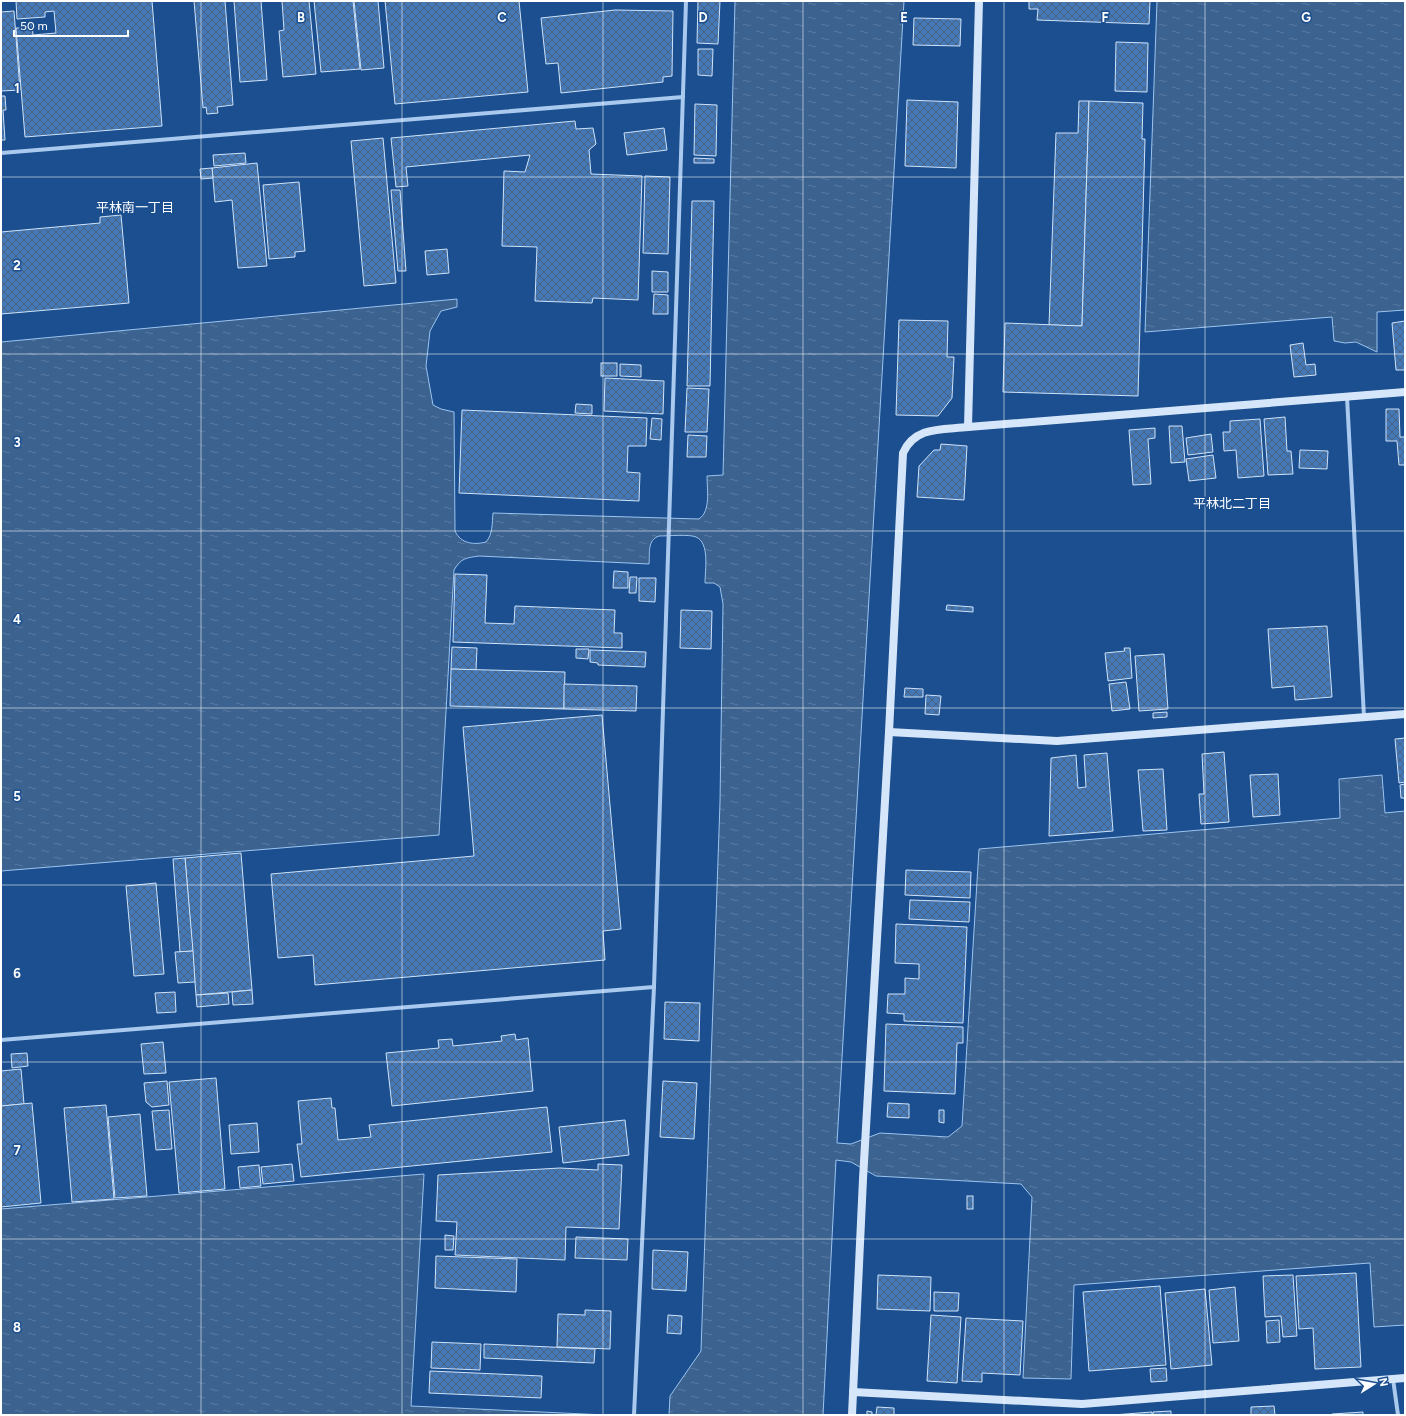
<svg xmlns="http://www.w3.org/2000/svg" width="1406" height="1416" font-family="Figtree,'Noto Sans JP',sans-serif">
  <defs>
    <pattern id="water-ripples" width="26" height="14" patternUnits="userSpaceOnUse"><rect width="26" height="14" fill="#3c6290"/><path d="M2 4q2-2 4 0t4 0M15 11q2-2 4 0t4 0" fill="none" stroke="#597aa1"/></pattern>
    <pattern id="building-cross-hatch" width="8" height="8" patternUnits="userSpaceOnUse"><rect width="8" height="8" fill="#4478b7"/><path d="M0 0l8 8M0 8l8-8" fill="none" stroke="#486282"/></pattern>
  </defs>
  <rect width="100%" height="100%" fill="#1b4f8f"/>
  <g fill="url(#water-ripples)" stroke="#9cc4f0">
    <path d="M735 1H904L837 1143 851 1144 880 1133 948 1137 962 1126 979 849 1340 818 1339 779 1382 775 1385 813 1405 811V1325L1374 1327 1370 1263 1074 1285 1071 1379 1023 1378 1032 1197 1021 1184 876 1176 851 1162 836 1160 823 1415H669L670 1396 701 1351 720 802 723 604 720 587 714 583H705C705 570 710 543 696 537 690 534 667 536 659 536 647 540 650 553 649 564L479 556C466 558 461 558 454 570L439 835 1 871V342L457 299V307L441 311 430 331 426 366 433 405 441 409 454 412 455 531C461 544 474 545 486 542 493 534 492 523 493 513L699 519C711 511 707 489 707 476L723 475Z"/>
    <path d="M1157 1H1405V310L1377 312V352L1356 342 1345 343 1334 341 1332 317 1145 332Z"/>
    <path d="M424 1174 411 1406 606 1415H1V1209Z"/>
  </g>
  <g fill="url(#building-cross-hatch)" stroke="#cfe3fa">
    <path d="M16 1H152L162 126 25 137 16 28H26L25 25 32 24 33 35 56 33 54 11 45 12V17L17 19Z"/>
    <path d="M194 1H225L233 105 217 107 218 113 207 114 206 107 203 108Z"/>
    <path d="M234 1H261L267 80 240 82Z"/>
    <path d="M282 1H309L316 74 283 77 279 31 284 30Z"/>
    <path d="M314 1H353L360 69 321 72Z"/>
    <path d="M354 1H378L384 68 361 70Z"/>
    <path d="M385 1H519L528 92 395 104Z"/>
    <path d="M698 1H720L718 44 697 43Z"/>
    <path d="M1029 1H1150L1149 24 1037 20 1038 9H1029Z"/>
    <path d="M615 10 673 11 672 76 663 77V82L561 93 558 63 546 64 541 18Z"/>
    <path d="M14 11 20 90 1 91V12Z"/>
    <path d="M914 18 961 19 960 46 913 45Z"/>
    <path d="M1116 42 1148 43 1147 92 1115 91Z"/>
    <path d="M698 49H713L712 76 698 75Z"/>
    <path d="M1 96H5L6 110H3L5 140H1Z"/>
    <path d="M907 100 958 102 956 168 905 166Z"/>
    <path d="M1079 101H1089L1082 326 1049 325 1056 133H1078Z"/>
    <path d="M1089 101 1143 103 1142 139H1145L1138 396 1003 392 1005 323 1082 326Z"/>
    <path d="M695 104 717 105 716 156 694 155Z"/>
    <path d="M575 121 576 129 593 128 596 144 589 150 591 174 642 176 638 300 593 298 592 303 535 301 537 247 502 246 504 171 525 172 530 155 406 167 408 186 396 187 391 138Z"/>
    <path d="M664 128 667 150 627 155 624 133Z"/>
    <path d="M383 138 396 283 364 286 351 141Z"/>
    <path d="M245 153 246 163 214 166 213 155Z"/>
    <path d="M694 158 714 159V163H694Z"/>
    <path d="M257 163 267 266 238 268 232 200 215 202 212 168Z"/>
    <path d="M212 168 213 178 201 179 200 169Z"/>
    <path d="M645 176 670 177 668 254 643 253Z"/>
    <path d="M299 182 305 251 295 252V257L269 259 263 185Z"/>
    <path d="M391 190H400L406 271H398Z"/>
    <path d="M692 201H714L710 386H687Z"/>
    <path d="M121 215 129 303 1 314V232L100 223V217Z"/>
    <path d="M447 249 449 273 427 275 425 251Z"/>
    <path d="M652 271 668 272V292H652Z"/>
    <path d="M654 294 668 295V314H653Z"/>
    <path d="M899 320 948 321 947 357H954L952 398 938 416 896 415Z"/>
    <path d="M1405 321V370H1396L1392 323Z"/>
    <path d="M1303 343 1306 365 1315 364 1316 375 1294 377 1290 345Z"/>
    <rect x="601" y="363" width="16" height="13"/>
    <path d="M620 364 641 365V377L620 376Z"/>
    <path d="M605 378 664 381 663 414 604 411Z"/>
    <path d="M687 388 709 389 707 432H685Z"/>
    <path d="M576 404 592 405V414L575 413Z"/>
    <path d="M1386 409H1399L1400 437H1405V465H1399L1397 441H1386Z"/>
    <path d="M462 410 647 418 646 446H628L627 472 640 473 639 501 459 493Z"/>
    <path d="M1285 417 1287 451H1291L1293 474 1268 475 1264 419Z"/>
    <path d="M652 418 662 419 661 440 650 439Z"/>
    <path d="M1260 419 1264 476 1238 478 1236 450 1224 451 1223 432H1230V421Z"/>
    <path d="M1169 426H1182L1185 462 1171 463Z"/>
    <path d="M1155 428V438L1148 439 1151 484 1133 485 1129 430Z"/>
    <path d="M1211 434 1213 452 1188 455 1186 438Z"/>
    <path d="M688 435 707 436 706 457H687Z"/>
    <path d="M941 444 967 446 964 500 917 497 919 466 934 450H940Z"/>
    <path d="M1300 450 1328 451 1327 469 1299 468Z"/>
    <path d="M1213 455 1216 478 1189 481 1186 459Z"/>
    <path d="M614 571 628 572V588H613Z"/>
    <path d="M455 574 487 575 485 623 514 624 515 606 615 610 614 633H622V648L453 642Z"/>
    <path d="M630 577H637L636 593H629Z"/>
    <path d="M639 578H656L655 602 639 601Z"/>
    <path d="M947 605 973 607V612L946 610Z"/>
    <path d="M681 610 712 611 711 649 680 648Z"/>
    <path d="M1327 626 1332 697 1295 700 1294 686 1272 688 1268 629Z"/>
    <path d="M452 647 477 648 476 670 451 669Z"/>
    <path d="M1124 648H1130L1132 678 1108 681 1105 653 1125 651Z"/>
    <path d="M576 649H589L588 659 576 658Z"/>
    <path d="M590 650 646 652 645 667 598 665V663L590 662Z"/>
    <path d="M1164 654 1168 709 1139 711 1135 656Z"/>
    <path d="M451 669 565 672 564 709 450 706Z"/>
    <path d="M1126 682 1130 709 1112 711 1109 684Z"/>
    <path d="M564 684 637 686 636 711 564 709Z"/>
    <path d="M905 688 923 689V697H904Z"/>
    <path d="M926 695 941 696 939 715 925 714Z"/>
    <path d="M1167 712V717L1153 718V713Z"/>
    <path d="M602 715 621 929 603 931 605 960 315 985 313 955 278 958 271 874 474 856 463 727Z"/>
    <path d="M1405 738V782L1399 783 1395 739Z"/>
    <path d="M1224 752 1229 822 1201 824 1199 794H1204L1202 754Z"/>
    <path d="M1107 753 1113 831 1049 836 1051 758 1076 755 1078 788 1086 787 1084 755Z"/>
    <path d="M1163 769 1167 830 1143 831 1138 770Z"/>
    <path d="M1278 774 1280 815 1253 817 1250 775Z"/>
    <path d="M1405 784V798H1401L1400 785Z"/>
    <path d="M241 853 252 990 196 995 185 858Z"/>
    <path d="M185 858 193 951 180 952 173 859Z"/>
    <path d="M906 870 971 872 970 898 905 895Z"/>
    <path d="M156 883 164 974 134 976 126 886Z"/>
    <path d="M910 900 970 902 969 922 909 919Z"/>
    <path d="M896 924 967 927 963 1023 904 1021V1014L887 1013 888 994H905V978L919 979V964L895 963Z"/>
    <path d="M193 951 195 982 178 983 175 952Z"/>
    <path d="M252 990 253 1004 233 1005 232 992Z"/>
    <path d="M175 992 176 1012 157 1013 155 993Z"/>
    <path d="M228 993 229 1004 197 1007 196 995Z"/>
    <path d="M665 1002 700 1003 699 1041 664 1039Z"/>
    <path d="M886 1024 963 1027V1043H957L955 1094 884 1091Z"/>
    <path d="M515 1034 516 1040 528 1038 533 1091 392 1106 386 1053 439 1048 438 1040 452 1039 453 1046 502 1041 501 1036Z"/>
    <path d="M163 1042 166 1073 144 1074 141 1044Z"/>
    <path d="M27 1053 28 1066 12 1068 11 1054Z"/>
    <path d="M21 1069 24 1104 1 1106V1071Z"/>
    <path d="M216 1078 225 1189 179 1193 169 1082Z"/>
    <path d="M167 1081 169 1105 152 1107 146 1102 144 1083Z"/>
    <path d="M663 1081 697 1083 694 1139 660 1137Z"/>
    <path d="M331 1098 332 1108H335L338 1140 371 1137 369 1125 547 1107 552 1152 301 1177 297 1144H302L298 1101Z"/>
    <path d="M32 1103 41 1203 1 1207V1106Z"/>
    <path d="M888 1103 909 1104V1118L887 1117Z"/>
    <path d="M106 1105 114 1199 72 1202 64 1108Z"/>
    <path d="M169 1110 172 1149 156 1150 152 1111Z"/>
    <path d="M939 1110H944V1123L939 1122Z"/>
    <path d="M140 1114 147 1196 115 1198 108 1117Z"/>
    <path d="M625 1120 629 1155 563 1163 559 1127Z"/>
    <path d="M257 1123 259 1152 231 1154 229 1125Z"/>
    <path d="M292 1164 294 1181 263 1184 261 1167Z"/>
    <path d="M598 1164 622 1165 619 1229 566 1227 565 1260 455 1255 457 1222 436 1221 438 1175 560 1168 598 1170Z"/>
    <path d="M259 1165 261 1186 240 1188 238 1167Z"/>
    <rect x="967" y="1196" width="6" height="13"/>
    <path d="M445 1235 454 1236 453 1250H445Z"/>
    <path d="M576 1237 628 1239 627 1260 575 1258Z"/>
    <path d="M653 1250 688 1252 686 1291 652 1289Z"/>
    <path d="M436 1256 517 1259 516 1292 435 1288Z"/>
    <path d="M1356 1273 1361 1367 1315 1369 1313 1328 1299 1329 1296 1276Z"/>
    <path d="M878 1275 931 1277 930 1311 877 1309Z"/>
    <path d="M1293 1275 1297 1336 1283 1337 1281 1316 1265 1317 1263 1276Z"/>
    <path d="M1160 1286 1166 1365 1089 1371 1083 1292Z"/>
    <path d="M1235 1287 1239 1341 1213 1343 1209 1290Z"/>
    <path d="M1205 1289 1212 1365 1171 1369 1165 1293Z"/>
    <path d="M934 1292 959 1293 958 1311H934Z"/>
    <path d="M585 1310 611 1311 610 1349 557 1347 558 1314 585 1315Z"/>
    <path d="M668 1315 682 1316 681 1334 667 1333Z"/>
    <path d="M931 1315 961 1317 957 1383 927 1381Z"/>
    <path d="M966 1318 1023 1321 1020 1375 982 1373V1382L962 1381Z"/>
    <path d="M1279 1320 1280 1342 1267 1343 1266 1321Z"/>
    <path d="M432 1342 481 1344 480 1370 431 1368Z"/>
    <path d="M484 1344 595 1349 594 1363 484 1358Z"/>
    <path d="M1166 1368 1167 1381 1151 1382 1150 1369Z"/>
    <path d="M430 1371 542 1376 541 1398 429 1393Z"/>
    <path d="M1274 1406 1275 1415H1251V1407Z"/>
    <path d="M877 1407 894 1408V1415H876Z"/>
    <path d="M867 1411 872 1412V1415H867Z"/>
    <path d="M1171 1411V1415H1153V1412Z"/>
    <path d="M1152 1412V1415H1113Z"/>
    <path d="M1363 1412V1415H1332V1414Z"/>
  </g>
  <g fill="none" stroke-linecap="round" stroke-linejoin="round">
    <g stroke="#a9c9ee" stroke-width="4">
      <path d="M1 153 683 97"/>
      <path d="M1347 397 1364 717"/>
      <path d="M1 1040 654 987"/>
      <path d="M1393 1379 1398 1415"/>
      <path d="M634 1415 654 987 686 1"/>
    </g>
    <g stroke="#d6e6fa" stroke-width="8">
      <path d="M968 427 979 1"/>
      <path d="M889 732 1057 741 1405 714"/>
      <path d="M853 1392 1082 1404 1405 1378"/>
      <path d="M852 1415 863 1179 889 732 903 453C915 426 942 430 968 427L1405 392"/>
    </g>
  </g>
  <path fill="none" stroke="#fff" stroke-width="1" stroke-opacity="0.55" d="M201 1V1415M402 1V1415M603 1V1415M803 1V1415M1004 1V1415M1205 1V1415M1 177H1405M1 354H1405M1 531H1405M1 708H1405M1 885H1405M1 1062H1405M1 1239H1405"/>
  <g text-anchor="middle" dominant-baseline="central" stroke-width="3" stroke-linejoin="round" paint-order="stroke">
    <g font-size="13" fill="#fff" stroke="#1b4f8f">
      <text x="135" y="207">平林南一丁目</text>
      <text x="1232" y="503">平林北二丁目</text>
    </g>
  </g>
  <g font-size="13" text-anchor="middle" font-weight="bold" fill="#fff" stroke="#1b4f8f" stroke-width="3" stroke-linejoin="round" paint-order="stroke">
    <text x="301" y="22">B</text>
    <text x="502" y="22">C</text>
    <text x="703" y="22">D</text>
    <text x="904" y="22">E</text>
    <text x="1105" y="22">F</text>
    <text x="1306" y="22">G</text>
    <text x="17" y="93">1</text>
    <text x="17" y="270">2</text>
    <text x="17" y="447">3</text>
    <text x="17" y="624">4</text>
    <text x="17" y="801">5</text>
    <text x="17" y="978">6</text>
    <text x="17" y="1155">7</text>
    <text x="17" y="1332">8</text>
  </g>
  <rect width="1406" height="1416" fill="none" stroke="#ffffff" stroke-width="4"/>
  <g transform="translate(1374 1384) rotate(79)" stroke="#1b4f8f" stroke-width="3" paint-order="stroke">
  <path d="M0-3L7 15L0 10L-7 15Z" fill="#ffffff"/>
  <text y="-6" font-size="11" font-weight="bold" text-anchor="middle" fill="#ffffff">N</text>
  </g>
  <path d="M14 30v6h114v-6" fill="none" stroke="#ffffff" stroke-width="2"/>
  <text x="20" y="30" font-size="12" fill="#ffffff" stroke="#1b4f8f" stroke-width="3" paint-order="stroke">50 m</text>
</svg>
